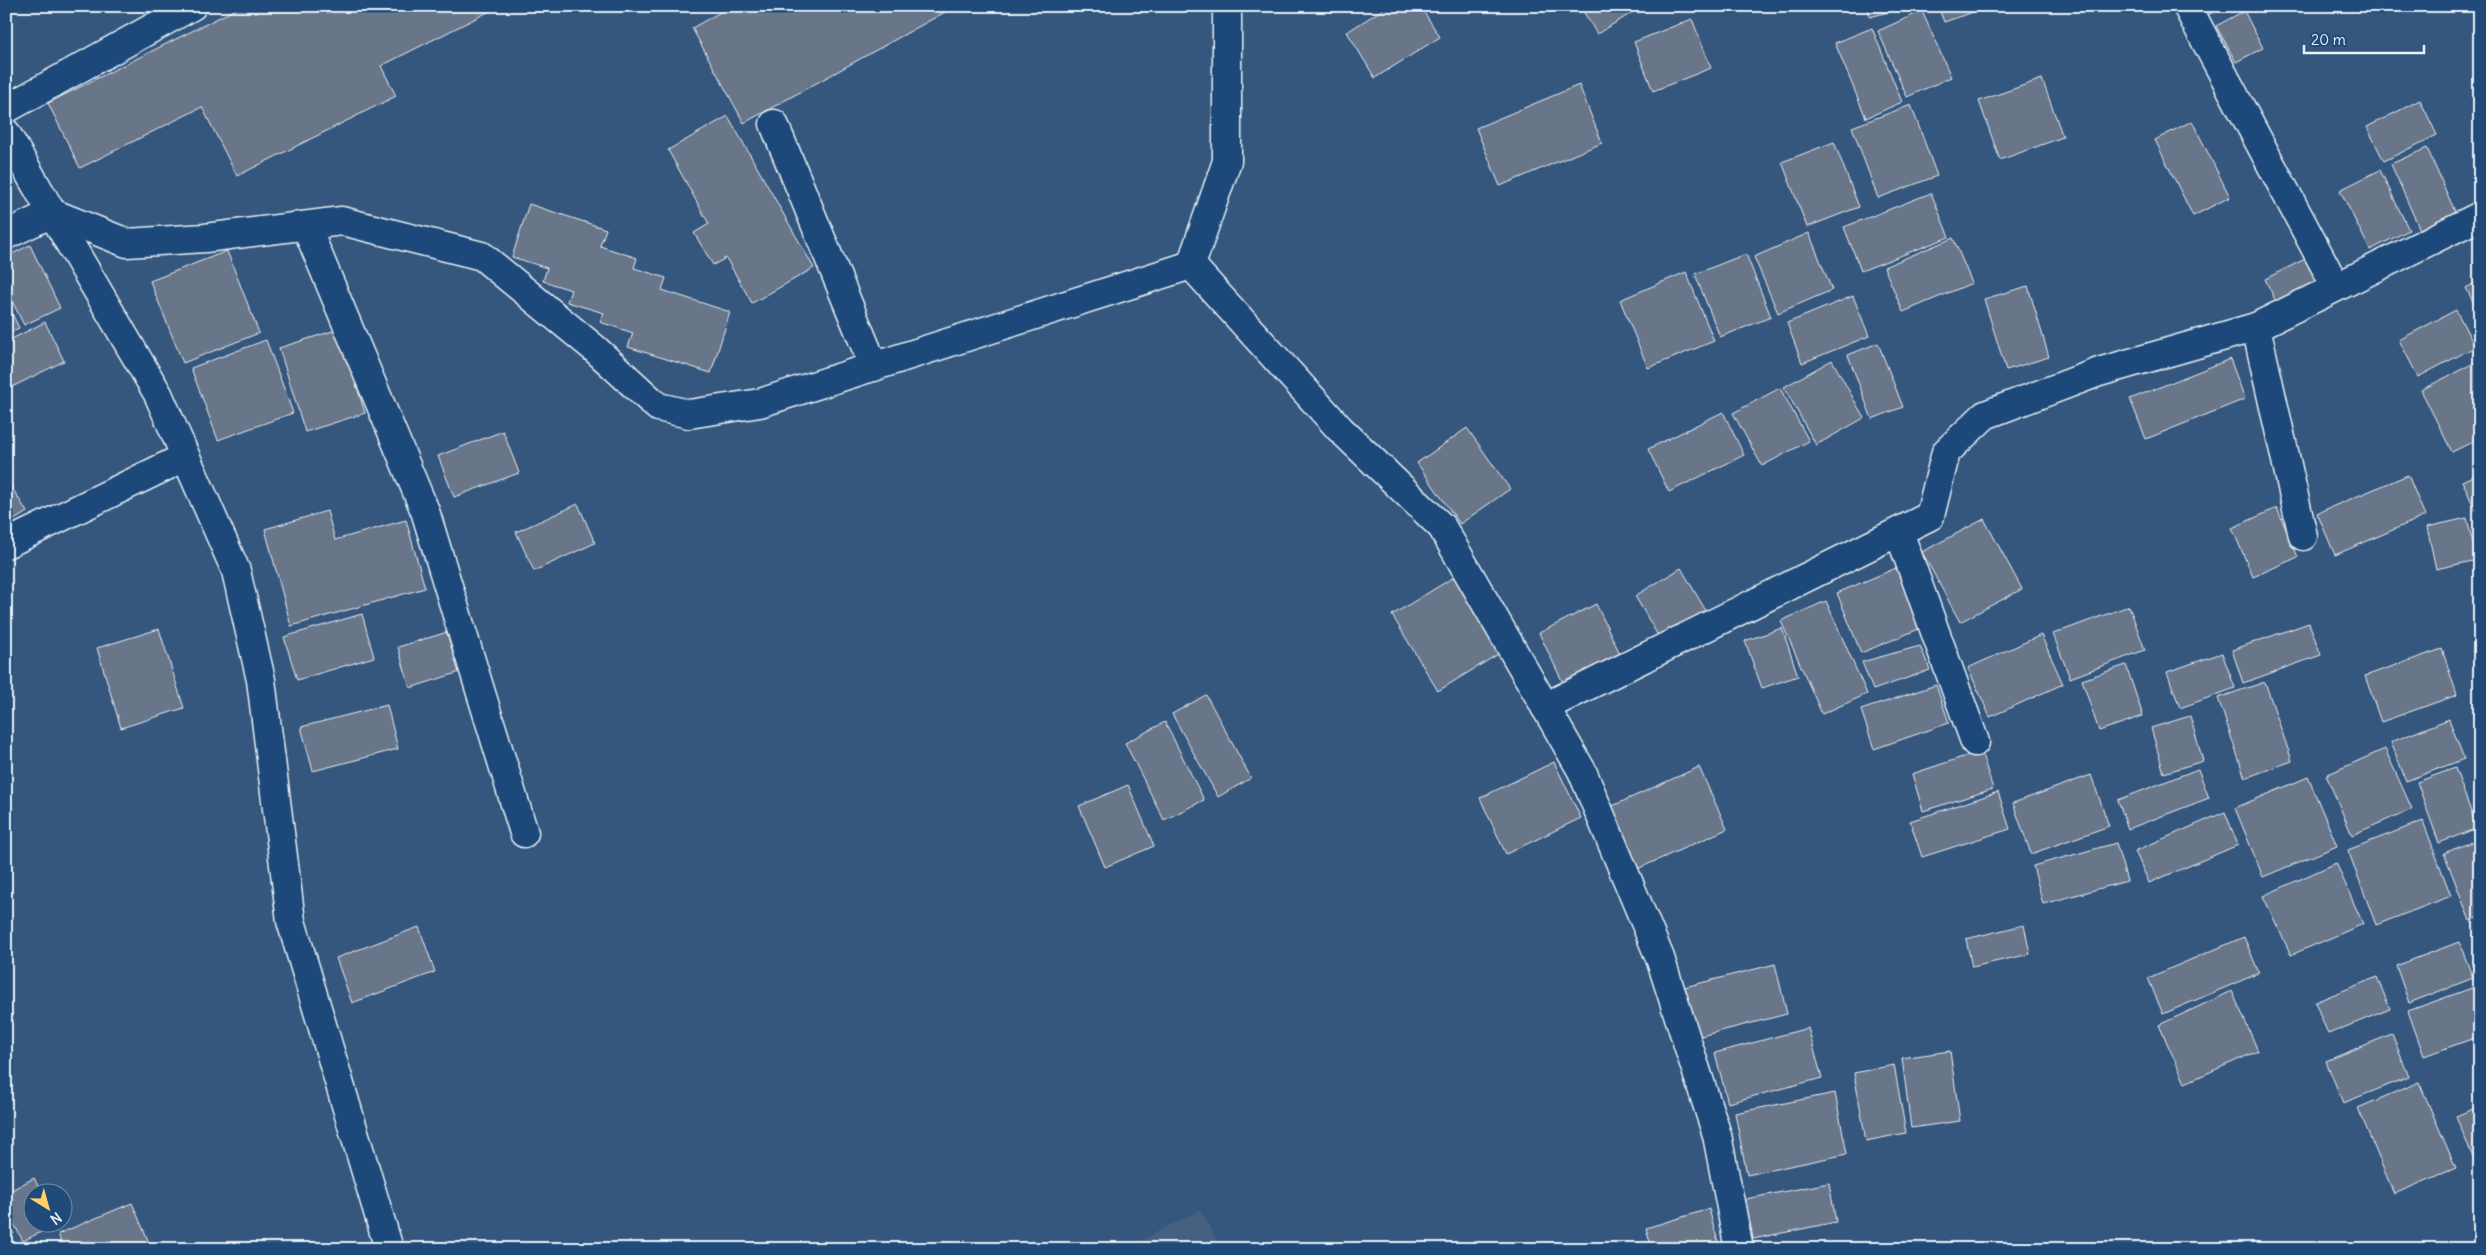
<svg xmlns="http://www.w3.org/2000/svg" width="2486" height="1255" font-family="Delius,sans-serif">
  <rect width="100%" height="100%" fill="#35577e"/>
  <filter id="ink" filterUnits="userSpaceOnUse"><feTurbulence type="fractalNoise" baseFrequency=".02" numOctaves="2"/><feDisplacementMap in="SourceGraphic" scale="10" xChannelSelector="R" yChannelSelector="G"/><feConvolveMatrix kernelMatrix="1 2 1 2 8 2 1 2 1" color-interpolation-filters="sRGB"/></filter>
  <g filter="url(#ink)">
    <path fill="#456081" d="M1200 1210 1222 1249H1124Z"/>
    <g fill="#697588" stroke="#e8f1f8">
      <path d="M242 6H500L381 66 396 96 237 176 202 107 80 168 48 103Z"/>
      <path d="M731 6H956L744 123 692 28Z"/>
      <path d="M1388 6H1420L1440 37 1375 78 1347 32Z"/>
      <path d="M1580 6H1643L1597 34Z"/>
      <path d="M1867 6H1910L1870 17Z"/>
      <path d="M1938 6H1991L1944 22Z"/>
      <path d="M2203 6H2223L2208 15Z"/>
      <path d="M1922 11 1951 77 1907 97 1878 31Z"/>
      <path d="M2244 11 2263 48 2236 62 2216 26Z"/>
      <path d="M1692 19 1711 68 1653 91 1634 42Z"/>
      <path d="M1872 28 1902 102 1866 118 1835 43Z"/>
      <path d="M2042 79 2063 137 2000 160 1979 101Z"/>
      <path d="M1579 85 1602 143 1500 186 1476 128Z"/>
      <path d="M2420 100 2437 135 2384 161 2367 127Z"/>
      <path d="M1911 105 1937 176 1878 198 1852 127Z"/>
      <path d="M728 116 814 268 752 303 726 258 713 265 694 233 709 224 668 150Z"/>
      <path d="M2192 121 2230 197 2193 216 2155 140Z"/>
      <path d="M1834 142 1859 207 1807 227 1782 162Z"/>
      <path d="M2427 148 2456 214 2420 230 2391 164Z"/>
      <path d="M2380 170 2409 230 2370 250 2340 190Z"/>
      <path d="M1931 193 1949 237 1861 271 1844 227Z"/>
      <path d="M529 204 606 229 600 246 637 258 634 268 666 278 662 290 730 312 711 373 628 347 633 333 600 322 604 313 567 302 571 290 543 281 547 268 512 257Z"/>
      <path d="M1809 233 1832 290 1778 313 1754 257Z"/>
      <path d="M1953 238 1972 283 1903 312 1884 267Z"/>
      <path d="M30 245 60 308 24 325 6 289V257Z"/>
      <path d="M227 251 259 333 183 363 150 281Z"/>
      <path d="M1746 254 1771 317 1720 337 1695 274Z"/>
      <path d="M2311 256 2325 285 2279 308 2265 279Z"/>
      <path d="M1686 272 1714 341 1648 368 1620 300Z"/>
      <path d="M2480 280V315L2466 288Z"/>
      <path d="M2028 286 2049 357 2006 370 1984 299Z"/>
      <path d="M1853 296 1869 336 1802 363 1787 323Z"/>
      <path d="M6 301 19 328 6 334Z"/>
      <path d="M2456 310 2475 347 2418 377 2399 340Z"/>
      <path d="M45 322 64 361 6 390V342Z"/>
      <path d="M339 329 365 413 305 432 279 348Z"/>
      <path d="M266 340 293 413 218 440 191 368Z"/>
      <path d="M1878 343 1903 407 1872 419 1848 355Z"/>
      <path d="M2230 359 2245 399 2146 439 2130 399Z"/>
      <path d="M1832 360 1864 418 1816 445 1784 387Z"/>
      <path d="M2480 360V438L2452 452 2421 390Z"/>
      <path d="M1780 388 1809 441 1762 466 1733 413Z"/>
      <path d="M1723 412 1744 455 1669 492 1648 449Z"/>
      <path d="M1467 428 1510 489 1460 524 1417 463Z"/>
      <path d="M503 431 519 473 454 497 438 456Z"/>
      <path d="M2480 473V510L2476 511 2462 481Z"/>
      <path d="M2408 475 2425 516 2335 555 2317 513Z"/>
      <path d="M6 478 27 512 6 525Z"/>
      <path d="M578 504 595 543 534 571 516 532Z"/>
      <path d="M2277 508 2298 557 2253 577 2232 528Z"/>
      <path d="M327 511 335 540 406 520 425 588 291 626 265 529Z"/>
      <path d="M2467 518 2477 560 2436 569 2427 527Z"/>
      <path d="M1984 519 2022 589 1960 622 1922 552Z"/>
      <path d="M1901 566 1926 626 1861 653 1837 593Z"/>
      <path d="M1681 568 1710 618 1664 646 1635 596Z"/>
      <path d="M1454 577 1500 653 1438 691 1392 615Z"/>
      <path d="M1826 601 1867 694 1822 714 1781 621Z"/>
      <path d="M1596 604 1624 662 1567 691 1539 633Z"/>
      <path d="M2129 606 2145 650 2070 678 2053 634Z"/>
      <path d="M362 614 374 657 297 680 284 637Z"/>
      <path d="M2309 623 2321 655 2243 683 2232 650Z"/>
      <path d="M1782 628 1798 676 1762 688 1745 641Z"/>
      <path d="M159 629 184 708 121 728 97 648Z"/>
      <path d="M451 631 463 671 410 688 398 647Z"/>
      <path d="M2041 635 2063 684 1990 717 1968 668Z"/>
      <path d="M1920 646 1930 670 1873 690 1862 662Z"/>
      <path d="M2442 649 2457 695 2381 722 2365 676Z"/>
      <path d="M2222 653 2235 688 2180 708 2167 672Z"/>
      <path d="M2126 665 2143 716 2099 731 2082 680Z"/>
      <path d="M2265 682 2292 761 2245 778 2218 698Z"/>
      <path d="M1936 685 1949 723 1874 749 1861 710Z"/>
      <path d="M1206 695 1251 778 1218 797 1172 714Z"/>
      <path d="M387 705 398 749 313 771 301 727Z"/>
      <path d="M2190 716 2203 761 2164 773 2151 728Z"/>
      <path d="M2449 719 2464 759 2406 781 2391 742Z"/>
      <path d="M1165 722 1204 800 1164 820 1125 743Z"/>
      <path d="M2385 749 2412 809 2352 835 2326 775Z"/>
      <path d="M1981 751 1993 789 1923 811 1912 774Z"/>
      <path d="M1554 762 1581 818 1506 854 1480 798Z"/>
      <path d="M1699 767 1727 829 1635 870 1608 808Z"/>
      <path d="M2455 768 2477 828 2439 843 2417 782Z"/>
      <path d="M2198 769 2209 798 2128 829 2118 800Z"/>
      <path d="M2091 775 2109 826 2031 854 2013 803Z"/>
      <path d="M2308 777 2337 846 2263 877 2235 808Z"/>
      <path d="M1128 785 1154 846 1105 867 1079 806Z"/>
      <path d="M1998 792 2010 829 1922 857 1910 821Z"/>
      <path d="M2225 812 2238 845 2149 883 2135 851Z"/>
      <path d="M2423 821 2451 896 2376 925 2348 850Z"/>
      <path d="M2480 839V917L2470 921 2444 853Z"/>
      <path d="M2116 843 2127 881 2043 904 2033 866Z"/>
      <path d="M2336 863 2363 924 2291 955 2263 896Z"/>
      <path d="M2024 925 2030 954 1972 967 1966 939Z"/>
      <path d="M419 927 435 972 352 1003 336 958Z"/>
      <path d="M2244 937 2259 973 2163 1014 2148 978Z"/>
      <path d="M2459 942 2473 978 2409 1003 2396 966Z"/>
      <path d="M1775 964 1787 1014 1697 1037 1685 987Z"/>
      <path d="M2377 977 2390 1009 2328 1034 2315 1002Z"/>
      <path d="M2472 988 2480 1010V1036L2424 1056 2408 1011Z"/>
      <path d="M2232 991 2258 1051 2185 1083 2159 1025Z"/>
      <path d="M1808 1028 1822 1078 1728 1103 1715 1053Z"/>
      <path d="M2392 1034 2409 1077 2343 1103 2326 1061Z"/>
      <path d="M1950 1051 1960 1121 1911 1128 1902 1058Z"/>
      <path d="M1894 1065 1906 1133 1866 1141 1854 1073Z"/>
      <path d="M2419 1082 2456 1168 2394 1194 2358 1108Z"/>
      <path d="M1835 1093 1847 1154 1747 1175 1735 1113Z"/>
      <path d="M2480 1106V1164L2476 1165 2456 1116Z"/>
      <path d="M34 1178 41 1192H32V1222L57 1224 23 1241 6 1209V1193Z"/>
      <path d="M1829 1183 1836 1222 1753 1239 1746 1199Z"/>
      <path d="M132 1203 151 1247 64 1249 58 1234Z"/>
      <path d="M1709 1209 1720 1249H1652L1646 1228Z"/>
      <path d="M6 1220 14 1234 6 1238Z"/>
    </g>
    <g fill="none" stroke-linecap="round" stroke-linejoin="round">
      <g stroke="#e8f1f8" stroke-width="31">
        <g id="minor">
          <path d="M2187 6 2336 287"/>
          <path d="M6 109 192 6"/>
          <path d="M774 124 874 367"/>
          <path d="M6 133 52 213 6 235"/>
          <path d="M52 213 127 243 205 238 342 221 482 256 594 348 658 407 689 414 760 403 1191 265 1227 161V6"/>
          <path d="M52 213 158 394 236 571 261 680 291 921 389 1249"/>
          <path d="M306 226 425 511 524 833"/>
          <path d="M1191 265 1340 429 1442 527 1582 771 1660 958 1717 1135 1739 1249"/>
          <path d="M2256 327 2303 536"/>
          <path d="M1899 532 1975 742"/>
          <path d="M6 544 185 457"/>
          <path d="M1545 707 1930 516 1946 452 1985 415 2099 372 2256 327 2480 216"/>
        </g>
      </g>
      <use href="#minor" stroke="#1f4a7a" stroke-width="28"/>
    </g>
  </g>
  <rect width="2486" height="1255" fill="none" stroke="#1f4a7a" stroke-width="25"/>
  <rect x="12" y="12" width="2461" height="1230" fill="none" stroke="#e8f1f8" stroke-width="2" filter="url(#ink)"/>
  <g transform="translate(48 1208) rotate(143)"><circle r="24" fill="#1f4a7a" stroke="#6f8dac"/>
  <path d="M0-4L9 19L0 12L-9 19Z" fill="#ffd166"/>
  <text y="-8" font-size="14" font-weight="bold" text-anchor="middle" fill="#e8f1f8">N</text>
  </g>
  <path d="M2304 45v8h120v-8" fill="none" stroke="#e8f1f8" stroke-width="2.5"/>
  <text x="2311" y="45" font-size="15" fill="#e8f1f8" stroke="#1f4a7a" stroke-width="4" paint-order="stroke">20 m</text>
</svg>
